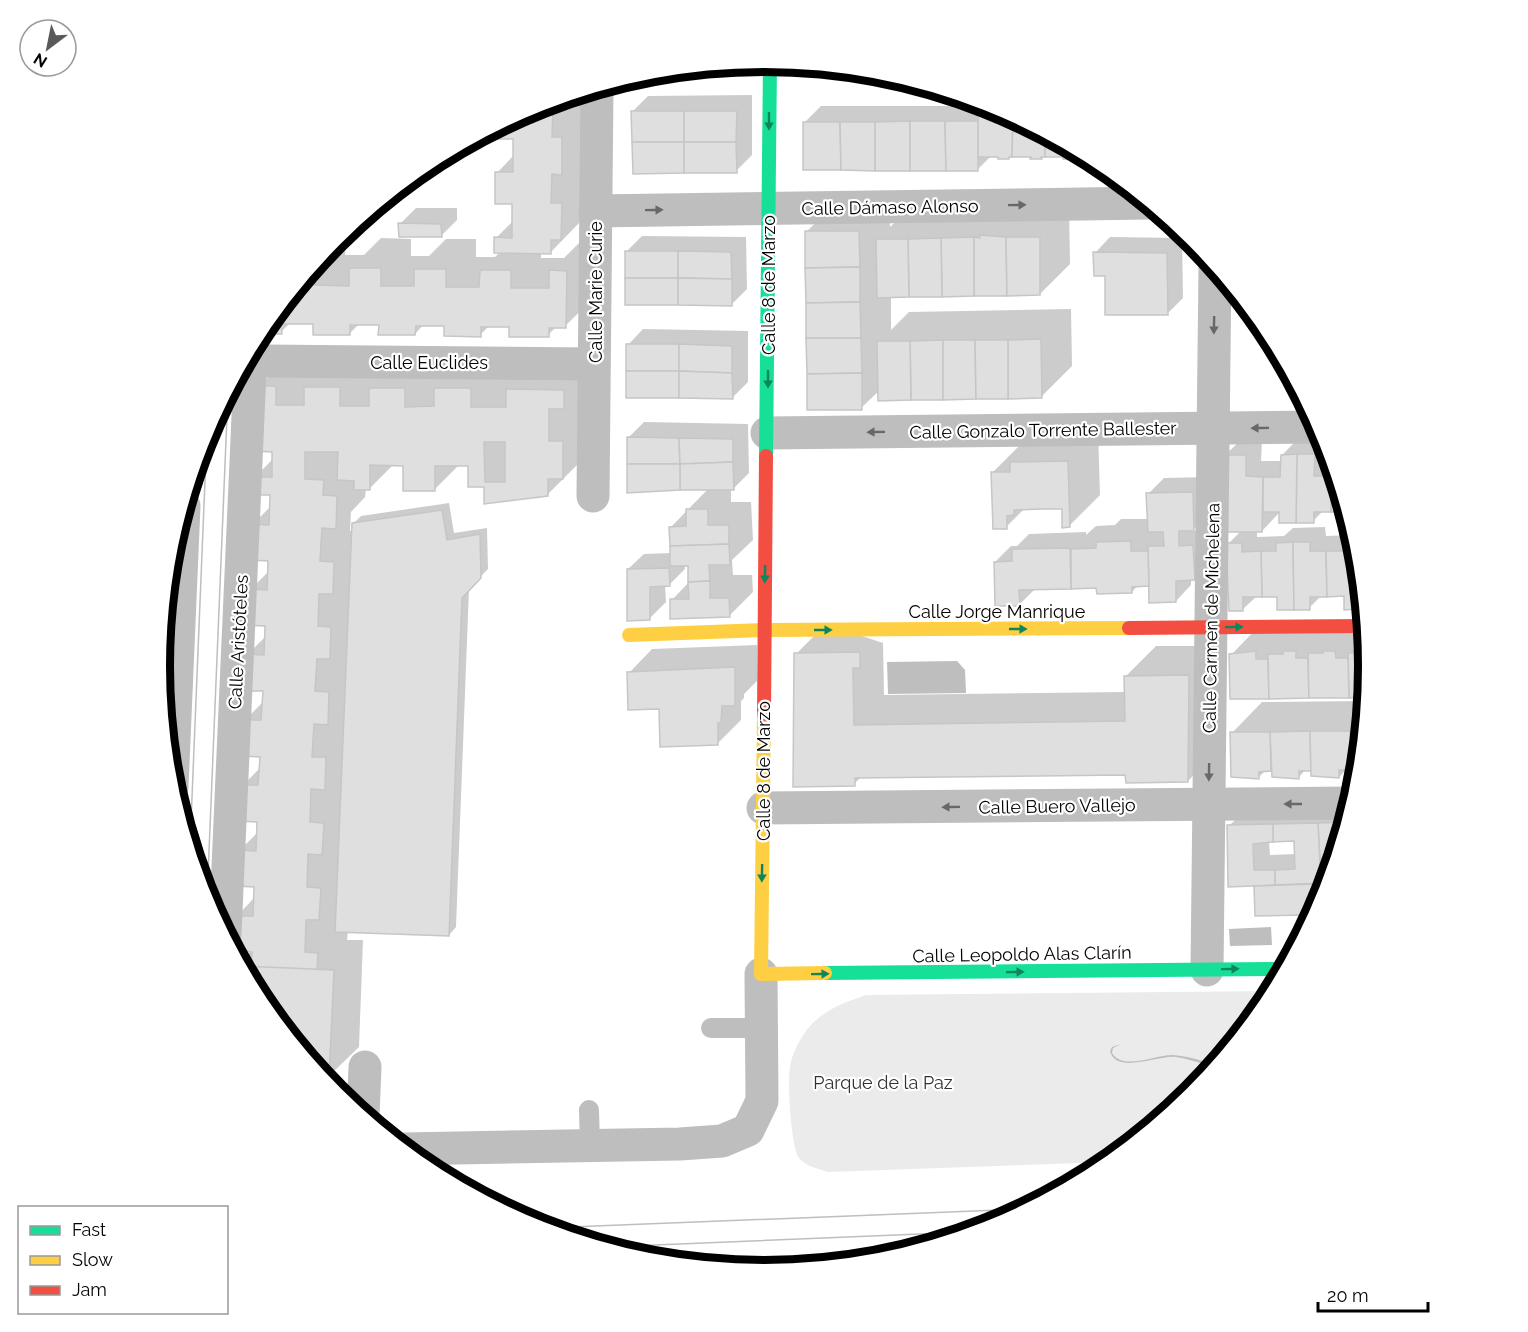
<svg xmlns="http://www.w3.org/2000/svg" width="1528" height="1332" font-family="Raleway,sans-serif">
  <rect width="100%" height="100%" fill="#fff"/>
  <path fill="#ebebeb" d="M1272 991 1266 1002 1191 1094 1108 1162 828 1172C819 1169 805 1166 799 1158 791 1147 787 1081 790 1067 792 1053 801 1036 810 1026 827 1008 844 1003 866 995Z"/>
  <g fill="#bebebe">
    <path d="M957 661 965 670 966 693 888 694 887 662Z"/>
    <path d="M1271 927 1272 945 1230 946 1229 929Z"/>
    <path d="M1121 1044 1113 1048 1112 1053C1123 1071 1155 1055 1172 1055 1186 1056 1201 1060 1215 1065L1213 1067C1201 1063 1188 1059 1176 1057 1158 1055 1116 1075 1110 1051L1112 1047Z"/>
  </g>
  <g fill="#0003" fill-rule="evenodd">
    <path d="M582 92 580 222 550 253 541 252V258H564L581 241 596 296 565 326H557L548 335 511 326 490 325 480 335 445 325 424 324 415 334 380 324 360 323 349 334 315 323 291 322 281 332H262V329L338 237 345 238V255H364L381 238 411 239V256H429L446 239H476V257H495L500 252 496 238 514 220V202L497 173 514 155V137L533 107Z"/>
    <path d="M752 95V155L736 171 633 111 648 96Z"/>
    <path d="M980 103 996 108 1086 156H1076L1074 158 1065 156H1043L1041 158 1032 155H992L977 170 805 122 821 106H980Z"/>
    <path d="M889 201 890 227 908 209 1069 207 1070 264 1040 294 891 296V330L909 312 1071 309 1072 366 1041 397 880 390 861 408 806 232 837 202Z"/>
    <path d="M416 208H457V220L441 236 400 224Z"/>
    <path d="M642 236 746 237 747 289 731 305 627 251Z"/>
    <path d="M1110 237 1182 238 1183 298 1167 314 1106 274 1095 253Z"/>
    <path d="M643 329 748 331V382L732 398 628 345Z"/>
    <path d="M288 357 594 360 578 464 547 495 486 486 470 465H459L435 489 404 464H394L369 489H366L365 497 351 512 350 531H353V524L361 516 449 503 454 533 487 528 488 569 469 589 456 927 449 935 348 931 347 940H363L359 1047 328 1077H323L261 1002 240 962 251 951 235 950 237 916 255 897 256 885 239 851 258 832 259 820 242 786 261 767 262 755 245 720 264 701V690L247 655 266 636 267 625 250 590 269 571V559L252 525 272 505V494L255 477 274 458 258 387Z"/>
    <path d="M644 422 748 424 749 473 733 489H731V502H751L753 540 732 560 733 575H752L753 592 730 615 672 600 690 581 689 565H685V569L669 585H665L666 602 650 618 628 569 644 554 671 553V527L708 489 628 438Z"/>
    <path d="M1098 431 1100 495 1069 526 1064 507 1025 508 1006 527 992 473 1023 442Z"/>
    <path d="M1298 439H1324L1345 510H1324L1313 521 1280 512 1262 531H1257V537L1284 536 1293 528 1325 527 1326 536 1353 535 1357 548 1363 608H1345L1346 595H1322L1309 608 1278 595 1257 596 1243 609 1228 544 1241 531 1225 455 1241 440H1262L1261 461H1282V455Z"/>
    <path d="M200 453H202L201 487 185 503Z"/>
    <path d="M1209 477V514L1192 531 1209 530 1210 563 1195 579H1191V585L1176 601 1150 583 1138 585 1132 592 1098 586 1036 588 1020 604 995 562 1011 546H1017L1029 534 1086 532V535L1096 526 1115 525 1121 519H1149L1148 494 1164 478Z"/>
    <path d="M1364 621 1368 666 1366 696 1231 698V655L1261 624Z"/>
    <path d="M826 624 883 643 884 695 1126 692V676L1156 646H1219L1218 750 1188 781 1127 773 862 776 854 784 796 654Z"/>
    <path d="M757 645V681L744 694V698L741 701V720L718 743 660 707 629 673 652 649Z"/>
    <path d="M1365 701 1358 774 1353 769H1347L1339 777 1313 769H1306L1299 777 1273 770H1266L1258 778 1232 733 1262 702Z"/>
    <path d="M173 790H187L185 828Z"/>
    <path d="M1350 808 1322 898 1305 929V913L1256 887 1258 884 1229 826 1245 810ZM1295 840 1296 854 1270 855 1269 842Z"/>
  </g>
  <g fill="#dfdfdf" stroke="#c6c6c6" stroke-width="1.5" fill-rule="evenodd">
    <path d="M736 64V72L683 73V69Z"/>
    <path d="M804 65 839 69V73H804Z"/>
    <path d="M683 69V73L642 74 646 73Z"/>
    <path d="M839 69 870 72 839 73Z"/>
    <path d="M563 98V110L553 109 552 137H562V175L552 174 551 203H562L561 240H551V254L494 253V237L512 238V204H495V172H513V139H496V127L533 107Z"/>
    <path d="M978 102 996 108 1013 117 1012 157H1009V159H998V157H978Z"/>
    <path d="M631 111H684V142H632Z"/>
    <path d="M684 111H737L736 142H684Z"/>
    <path d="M1013 117 1045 134V157H1041L1042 159H1030L1031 157H1012Z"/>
    <path d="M910 121V171H875V122Z"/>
    <path d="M910 121H945L946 171H910Z"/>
    <path d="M945 121H978V171H946Z"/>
    <path d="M803 122H840L841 170H803Z"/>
    <path d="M840 122H875V171L841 170Z"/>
    <path d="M1045 134 1078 152V158H1074V160L1063 159V157H1045Z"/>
    <path d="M632 142H684V173L633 174Z"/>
    <path d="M684 142H736L737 173H684Z"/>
    <path d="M398 223 441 224 442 237H399Z"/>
    <path d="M805 231H859L860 267 805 268Z"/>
    <path d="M979 235 1006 237 1007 296H974V237L980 238Z"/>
    <path d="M974 237V296L942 297 941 238Z"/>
    <path d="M1006 237H1040V295L1007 296Z"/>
    <path d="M941 238 942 297H909L908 239Z"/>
    <path d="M876 239H908L909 297 877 298Z"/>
    <rect x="625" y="251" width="53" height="27"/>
    <path d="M678 251 731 252 732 279 678 278Z"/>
    <path d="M1093 252 1167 253 1168 315H1105V276H1094Z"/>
    <path d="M313 267H316L315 285 349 286V268H381V286H414V269H446V287H479L480 270H511V288H549V270L567 271 566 328H549V337H509V327H481V337L444 336V326H416L415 335H378L379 325H350V335H313V324H281L282 334H260Z"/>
    <path d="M860 267V302L806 303 805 268Z"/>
    <rect x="625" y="278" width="53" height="27"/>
    <path d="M678 278 732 279V306L678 305Z"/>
    <path d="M860 302 861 338H806V303Z"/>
    <path d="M806 338H861L862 373 807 374Z"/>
    <path d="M1041 339 1042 398 1008 399V340Z"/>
    <path d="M943 340V400H911L910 341Z"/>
    <path d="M943 340H975L976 399 943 400Z"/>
    <path d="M975 340H1008V399H976Z"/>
    <path d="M877 341H910L911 400 878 401Z"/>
    <rect x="626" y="344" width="53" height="27"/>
    <path d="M679 344 732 346V373L679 371Z"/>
    <rect x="626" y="371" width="53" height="27"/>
    <path d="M679 371 732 373 733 399 679 398Z"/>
    <path d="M862 373V410H807V374Z"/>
    <path d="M257 386H276V405H304V387H340V406H369V388H405V407L434 406V388H471V407H506V389L564 390V409H549V441H563V479H548V496L484 504V487H468V466H435V491H403V466L370 465V490H354V481L337 480 338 452H305V479L324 480 323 495 337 496 336 529 322 528 320 561 334 562 333 594H319L318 626 331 627 330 659H317L315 691 329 692 328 725 314 724 312 757H326L325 790 311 789 310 822 324 823 322 855 308 854 307 887 321 888 319 920H306L305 952 318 953 317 970 251 967 252 952 234 950 235 916H253L254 887 236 886 238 850 256 851 257 822 239 821 241 785H258L260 757 242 756 243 720H261L263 691H244L246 654 264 655 265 626 247 625 248 589 267 590 268 561 250 560 251 524 269 525 270 495H252L253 477H272V452L254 451ZM484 442H505V482H485Z"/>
    <path d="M627 437 679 438 680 464H627Z"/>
    <path d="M679 438 733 439V462L680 464Z"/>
    <path d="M1297 454H1315L1314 476H1332L1331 512H1314V523H1296Z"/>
    <path d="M1297 454 1296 523H1279V512H1263V477H1280L1281 455Z"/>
    <path d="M1224 455H1246V476L1263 477 1262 532H1226Z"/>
    <path d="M1068 461 1070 527 1062 528V509H1042L1014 510V515L1007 516V529H993L991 472H1010V462Z"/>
    <path d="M733 462 734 490H680V464Z"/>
    <path d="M627 464H680V490L627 493Z"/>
    <path d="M1332 476H1335L1346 512H1331Z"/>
    <path d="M1193 492 1194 531H1179V546L1193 545 1195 580 1176 581V602L1149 603 1148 546H1164L1163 532H1148L1146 493Z"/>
    <path d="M686 509H708V525H729V544L670 546 669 527 686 526Z"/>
    <path d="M442 510 447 540 480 534 481 578 462 598 449 936 335 932 352 523Z"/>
    <path d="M1131 541V551H1148L1149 586 1132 587V593L1097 594 1096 588 1071 589V549L1096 548V542Z"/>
    <path d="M1293 542 1294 610H1277V597H1262L1261 551H1276V543Z"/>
    <path d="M1293 542H1310V551H1326L1327 597H1310V610H1294Z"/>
    <path d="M1345 542H1355L1357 548 1360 609 1344 610V596L1327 597 1326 551H1344Z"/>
    <path d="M1226 543H1242V552L1261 551 1262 597H1243V611H1229Z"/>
    <path d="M729 544 730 565H709L710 581 688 582V566H670V546Z"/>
    <path d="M1070 548 1071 589 1019 590 1020 606H995L994 562 1012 561V549Z"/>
    <path d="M669 568 670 586 650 587V620L627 621V569Z"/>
    <path d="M1359 568 1363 609H1360Z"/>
    <path d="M710 581V598H729L730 617 670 619V599H689L688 582Z"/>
    <path d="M1363 650H1367L1368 666 1365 697 1349 698 1348 653 1363 652Z"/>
    <path d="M1256 651V659H1268L1269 699H1230L1229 654Z"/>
    <path d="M1283 651H1296V658H1308L1309 698 1269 699 1268 654H1283Z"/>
    <path d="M1323 651H1335L1336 658H1348L1349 698H1309L1308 653H1323Z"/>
    <path d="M860 652V668H853L854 725 1125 721 1124 676 1189 675 1188 782 1126 783 1125 775 855 778V786L793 787 794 653Z"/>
    <path d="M735 667V706H722L721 723H718V745L660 747 659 709 628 710 627 672Z"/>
    <path d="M1310 731 1311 771H1299V779L1272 777 1270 732Z"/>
    <path d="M1310 731H1350L1351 770H1339V778L1311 776Z"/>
    <path d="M1350 731H1362L1358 776H1352Z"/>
    <path d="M1230 732H1270L1271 771 1259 772V779L1231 777Z"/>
    <path d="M1345 822 1327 883H1321L1318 823Z"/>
    <path d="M1318 823 1321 883 1275 885V870L1295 869 1294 841 1273 842V824Z"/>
    <path d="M1273 824V842L1253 844 1254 870H1275V885L1228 887 1227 825Z"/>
    <path d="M1314 884V905H1319L1304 932V915L1255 916 1254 886Z"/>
    <path d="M242 966 334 970 329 1079H325L261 1002Z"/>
  </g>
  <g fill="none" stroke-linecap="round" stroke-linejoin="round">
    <g stroke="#bebebe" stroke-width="20">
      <path d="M711 1028H762"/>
      <path d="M589 1110 590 1146"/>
    </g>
    <g stroke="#bebebe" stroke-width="33">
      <path d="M595 211 1149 203"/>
      <path d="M264 361 594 364"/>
      <path d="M767 433 1318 427"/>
      <path d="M593 496 597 88"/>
      <path d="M172 787 184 506"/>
      <path d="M763 808 1351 803"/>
      <path d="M225 934 251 349"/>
      <path d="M1207 970 1215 267"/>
      <path d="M363 1115 365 1067"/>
      <path d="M404 1149 680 1144 722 1141 748 1130 762 1101 761 974"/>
    </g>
    <g stroke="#16e098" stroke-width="14">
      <path d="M766 456 770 62"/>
      <path d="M825 973 1284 969"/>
    </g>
    <g stroke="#ffcf43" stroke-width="14">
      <path d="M629 635 764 630 1129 628"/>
      <path d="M764 714 761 974 825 973"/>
    </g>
    <g stroke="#f24e42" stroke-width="14">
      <path d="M1129 628 1364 626"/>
      <path d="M764 714 766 456"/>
    </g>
    <g stroke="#bebebe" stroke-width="1.5">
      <path d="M190 846 207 432"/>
      <path d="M207 900 228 392"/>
      <path d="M545 1228 1024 1209"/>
      <path d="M606 1247 969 1232"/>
    </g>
  </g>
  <defs><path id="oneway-solid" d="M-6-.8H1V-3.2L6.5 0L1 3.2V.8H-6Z" transform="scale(1.5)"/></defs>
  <g fill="#0d865b">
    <use href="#oneway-solid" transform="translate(769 121) rotate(90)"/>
    <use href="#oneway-solid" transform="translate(768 379) rotate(90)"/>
    <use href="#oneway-solid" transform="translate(765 574) rotate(91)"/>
    <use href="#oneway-solid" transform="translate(1234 627) rotate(-1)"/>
    <use href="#oneway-solid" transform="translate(1018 629)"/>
    <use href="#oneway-solid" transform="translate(823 630)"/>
    <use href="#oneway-solid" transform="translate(762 873) rotate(91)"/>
    <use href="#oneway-solid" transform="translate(1230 969) rotate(-1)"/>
    <use href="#oneway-solid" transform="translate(1015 972) rotate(-1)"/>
    <use href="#oneway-solid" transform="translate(820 974) rotate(-1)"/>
  </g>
  <g fill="#686868">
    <use href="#oneway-solid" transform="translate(1017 205) rotate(-1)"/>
    <use href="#oneway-solid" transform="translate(654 210) rotate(-1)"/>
    <use href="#oneway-solid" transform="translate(1214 325) rotate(91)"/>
    <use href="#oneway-solid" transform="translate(1260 428) rotate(179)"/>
    <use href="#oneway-solid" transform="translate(876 432) rotate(179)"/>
    <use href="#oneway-solid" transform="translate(1209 772) rotate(91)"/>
    <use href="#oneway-solid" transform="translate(1293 804) rotate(180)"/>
    <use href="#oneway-solid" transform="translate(951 807) rotate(179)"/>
  </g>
  <g text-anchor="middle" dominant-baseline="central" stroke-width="4.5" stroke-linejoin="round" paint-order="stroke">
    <g font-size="18" fill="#000" stroke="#fff">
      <text transform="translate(890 207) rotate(-1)">Calle Dámaso Alonso</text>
      <text transform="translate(768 285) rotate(-90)">Calle 8 de Marzo</text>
      <text transform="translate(595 292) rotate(-90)">Calle Marie Curie</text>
      <text x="429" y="362">Calle Euclides</text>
      <text transform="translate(1043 430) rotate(-1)">Calle Gonzalo Torrente Ballester</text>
      <text x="997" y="611">Calle Jorge Manrique</text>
      <text transform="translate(1211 618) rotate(-89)">Calle Carmen de Michelena</text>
      <text transform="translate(238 642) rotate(-87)">Calle Aristóteles</text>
      <text transform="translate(763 771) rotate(-90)">Calle 8 de Marzo</text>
      <text transform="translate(1057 806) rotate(-1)">Calle Buero Vallejo</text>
      <text transform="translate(1022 954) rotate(-1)">Calle Leopoldo Alas Clarín</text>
    </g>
    <g font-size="18" fill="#323232" stroke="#fff">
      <text x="883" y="1082">Parque de la Paz</text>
    </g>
  </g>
  <path d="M0 0H1528V1332H0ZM170 666a594 594 0 1 1 1188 0a594 594 0 1 1-1188 0Z" fill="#fff" fill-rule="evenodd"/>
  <path fill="none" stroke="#000" stroke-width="8" d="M170 666a594 594 0 1 1 1188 0a594 594 0 1 1-1188 0Z"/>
  <rect x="18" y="1206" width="210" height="108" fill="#ffffff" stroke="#999999" stroke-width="1.5"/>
  <rect x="30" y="1226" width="30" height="9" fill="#16e098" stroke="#999999" stroke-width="1.5"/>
  <text x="72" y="1236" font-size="18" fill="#000000">Fast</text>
  <rect x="30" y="1256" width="30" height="9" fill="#ffcf43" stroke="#999999" stroke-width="1.5"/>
  <text x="72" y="1266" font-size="18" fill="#000000">Slow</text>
  <rect x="30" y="1286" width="30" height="9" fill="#f24e42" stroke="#999999" stroke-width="1.5"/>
  <text x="72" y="1296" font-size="18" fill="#000000">Jam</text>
  <g transform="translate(48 48) rotate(212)"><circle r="28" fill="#ffffff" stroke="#999999" stroke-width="1.5"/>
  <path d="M0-4.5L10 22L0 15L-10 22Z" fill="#595959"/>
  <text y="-9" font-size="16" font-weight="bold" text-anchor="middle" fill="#000000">N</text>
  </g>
  <path d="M1318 1302v9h110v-9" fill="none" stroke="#000000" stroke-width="3"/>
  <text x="1327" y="1302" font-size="18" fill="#000000" stroke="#ffffff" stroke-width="4.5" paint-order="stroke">20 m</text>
</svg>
